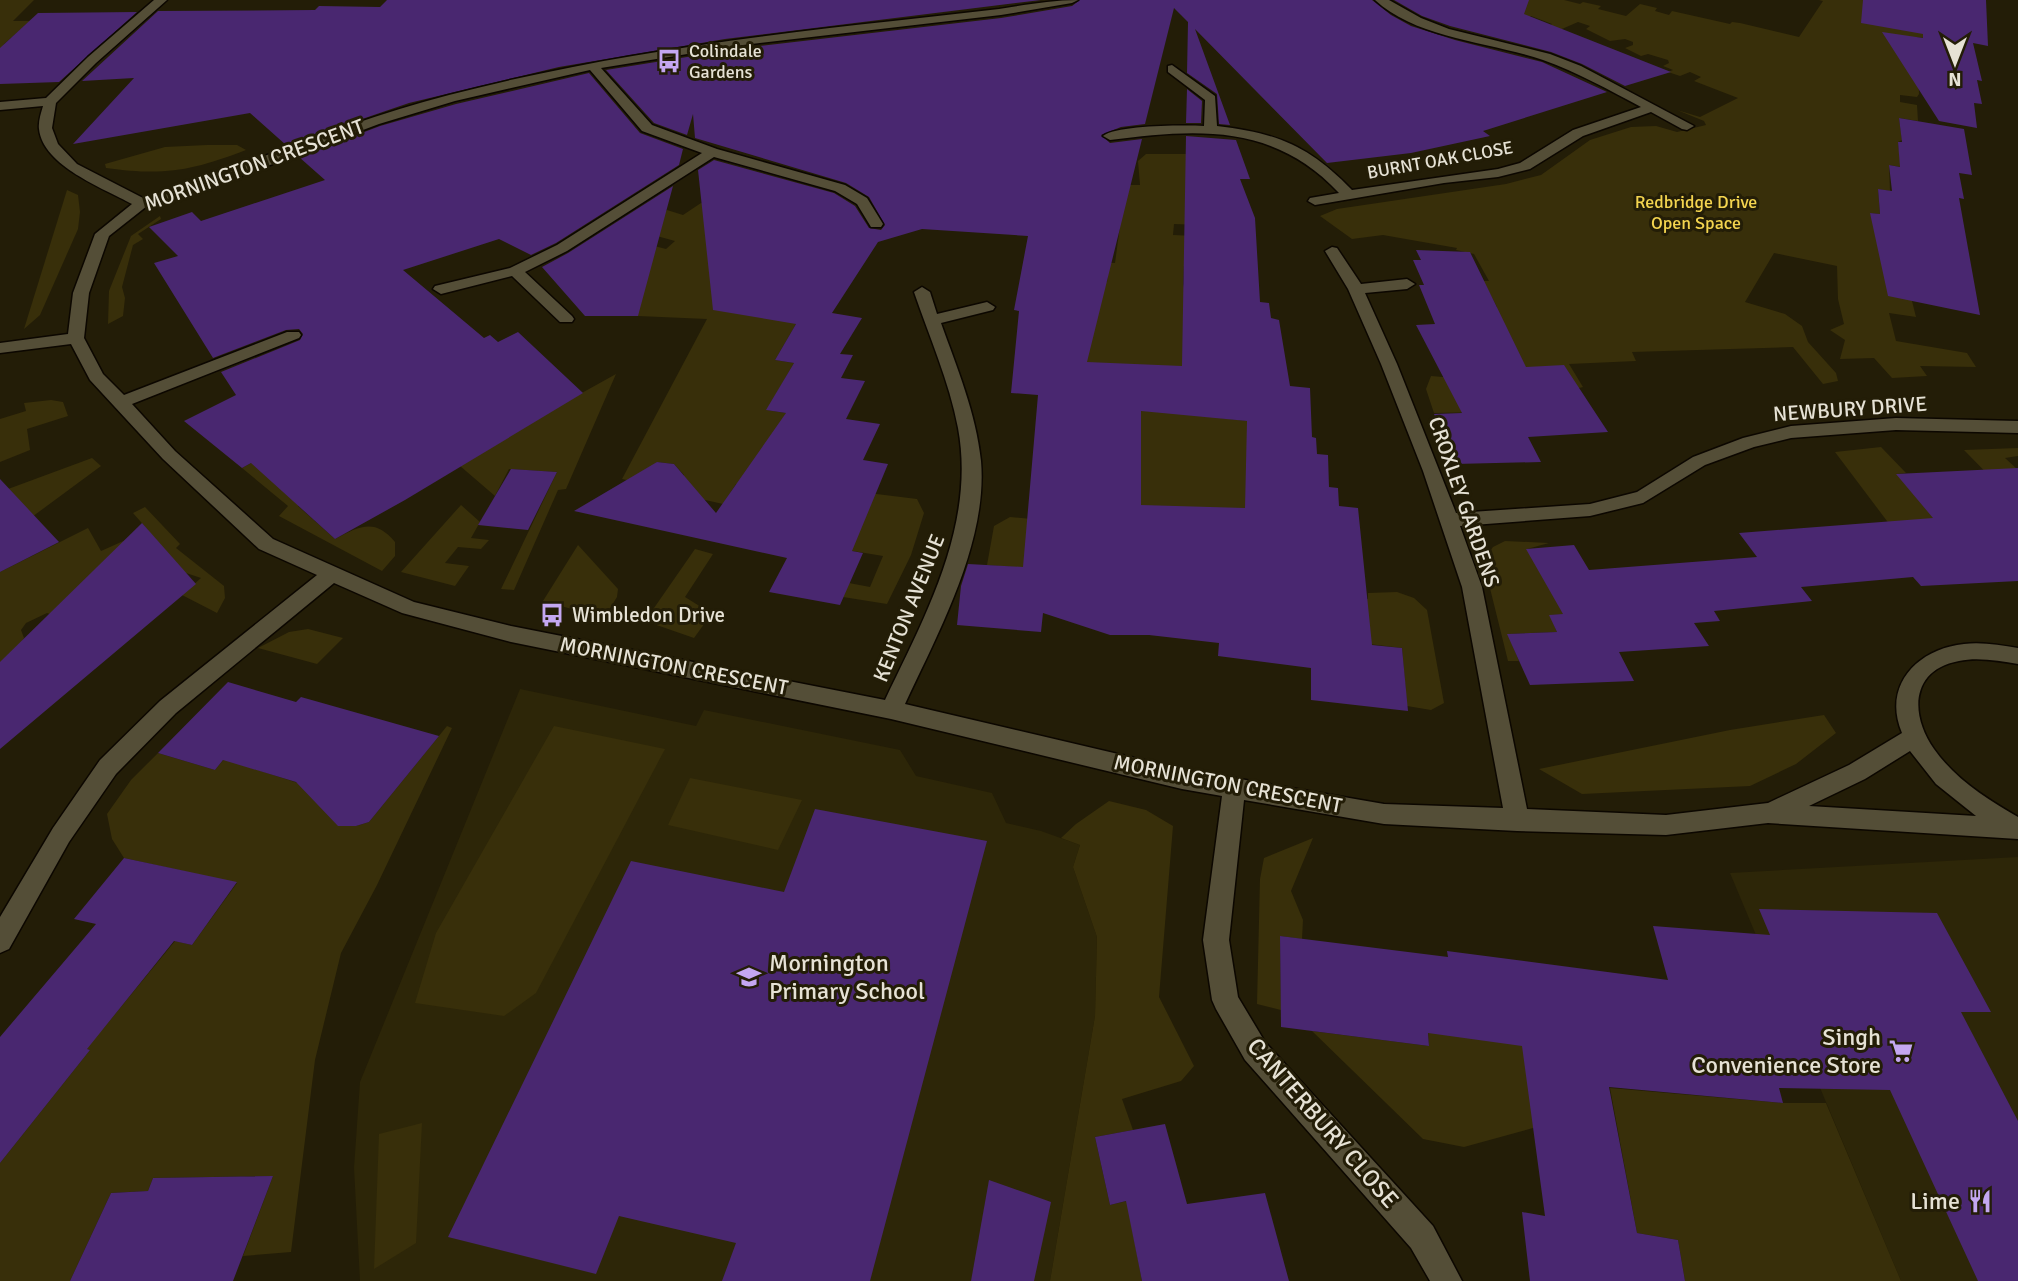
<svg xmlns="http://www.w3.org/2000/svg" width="2018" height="1281" font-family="Signika,sans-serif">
  <rect width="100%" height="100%" fill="#231d07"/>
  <g fill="#2d2608">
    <path d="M520 689 696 726 704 710 900 750 916 776 992 793 1006 823 1041 831 1080 845 1073 867 1097 937 1095 1016 1050 1281H360L354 1168 360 1082Z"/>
    <path d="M2018 857V1281H1901L1730 873Z"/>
  </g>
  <g fill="#382f0a">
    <path d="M0 0H34L13 21H30L4 44 0 56Z"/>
    <path d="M1486 0H1564L1580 4 1583 2 1601 6 1598 9 1626 16 1640 4 1657 8 1655 11 1669 15 1672 11 1730 24 1732 22 1740 23 1799 37 1823 1 1819 0H1939L1930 39 1917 37 1919 94 1917 97 1900 95V102L1917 105 1918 121 1899 118 1902 140 1898 142 1901 167 1889 165 1890 191 1878 189 1880 214 1870 213 1907 281 1916 317 1889 313 1896 341 1967 353 1976 367 1920 366 1927 376 1892 378 1874 358 1840 359 1845 340 1830 330 1844 324 1838 299 1837 266 1774 253 1745 302 1785 314 1802 326 1808 342 1836 373 1838 381 1823 384 1793 347 1632 352 1636 361 1569 364 1583 387 1488 412 1434 413 1426 389 1431 376 1443 377 1497 307 1483 281H1489L1474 254 1456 250 1457 248 1383 235 1352 239 1320 216 1337 209 1506 184 1541 175 1590 140 1631 127 1656 126 1677 132 1706 125 1704 121 1677 110 1700 117 1738 98 1694 81 1701 77 1690 72 1680 76 1668 72 1673 70 1663 66 1669 63 1668 60 1648 54 1641 56 1625 48 1633 45V42L1625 39 1610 41 1586 29 1590 26 1578 22 1555 32 1545 29 1552 24 1531 16 1522 21Z"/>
    <path d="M207 145H237L246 150C191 171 164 176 106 168L105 164 165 147Z"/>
    <path d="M1146 154H1189L1201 225 1174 224 1173 235 1196 236V266L1184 265 1183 284 1221 418 1247 421V431L1316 595 1368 599V593L1397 592 1414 598 1427 610 1444 703 1431 710 1407 706 1402 648 1319 638 1047 570 987 565 994 526 1010 517 1032 519 1117 476H1141V451L1115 450 1077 362 1087 280 1107 282 1108 275 1099 268V262L1115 263 1120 226 1079 185H1140L1138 161Z"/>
    <path d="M67 190 78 195 80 212 78 229 40 315 24 329Z"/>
    <path d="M701 203 731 212 796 324 775 360 794 363 767 410 804 416 828 488 917 499 924 513 911 555 887 604 843 597 849 583 870 587 883 556 841 549 757 488 736 484 723 504 674 493 684 475 674 464 657 462 636 482 622 479 707 319 638 316 635 241 666 249 675 241 646 233 654 219 667 210 683 215Z"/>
    <path d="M160 216 161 219 138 234 143 239 133 245 122 287 125 298 123 316 108 324 109 291 131 236Z"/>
    <path d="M616 374 566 489 558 490 514 590 501 589 557 472 509 469 495 496 417 429 298 506 335 539C360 526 375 518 395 542V556L382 571 279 516 288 506 242 468 275 450 580 394Z"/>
    <path d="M51 400 63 402 68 416 27 429 30 450 0 462V419L26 411 24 403Z"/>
    <path d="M1881 447 1906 473 1896 474 2012 499 1964 450 2018 448V456L2005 458 2018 470V532L1890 525 1835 452Z"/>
    <path d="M92 458 101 466 17 528 0 505V492Z"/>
    <path d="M461 505 480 522 471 538 489 540 481 549 458 547 445 563 469 566 455 586 401 572Z"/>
    <path d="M145 507 180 544 176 548 224 586 225 598 217 613 182 595 201 578 156 563 55 616 47 613 26 623 21 630 24 638 0 675V572L88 528 101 551 148 530 133 513Z"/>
    <path d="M1505 541 1549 543 1527 549 1582 614 1550 615 1557 632 1508 634 1519 661H1508L1483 560 1493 547Z"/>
    <path d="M578 545 618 589 617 597 604 618 543 601Z"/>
    <path d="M695 549 713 554 685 597 709 612 707 620 694 638 645 621Z"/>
    <path d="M308 629 343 638 317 664 258 648 289 632Z"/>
    <path d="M1824 715 1836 733 1796 764 1750 786 1582 794 1539 769 1730 730Z"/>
    <path d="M447 726 452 728 377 885 341 953 315 1060 291 1252 243 1256 273 1176 153 1178 148 1191 111 1193 70 1281H0V1163L90 1050 55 1039 102 1030 175 941 192 945 237 883 124 858 112 839 107 814 131 780 158 753 215 770 224 759 298 783 356 826 369 822Z"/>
    <path d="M554 726 665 749 536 993 504 1016 415 1003 436 933Z"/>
    <path d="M690 778 802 800 778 850 668 825Z"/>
    <path d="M1109 801 1146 810 1173 826 1159 997 1194 1066 1181 1081 1122 1099 1133 1130 1095 1137 1110 1205 1127 1201 1142 1281H1050L1095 1016 1097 937 1073 867 1080 845 1061 838 1076 824Z"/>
    <path d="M1313 838 1291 891 1303 920 1302 939 1280 936 1281 1010 1257 1004 1260 879 1264 858Z"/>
    <path d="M1428 1030 1561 1051 1574 1133 1533 1128 1464 1147 1423 1139 1312 1031 1429 1046Z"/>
    <path d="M1610 1088 1783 1103H1826L1901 1281H1685L1678 1240 1637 1233Z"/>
    <path d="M422 1123 416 1243 374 1269 379 1134Z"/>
  </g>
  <g fill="#492770" fill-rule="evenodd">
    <path d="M387 0H1041L725 39 559 67 409 103 286 145 250 113 73 144 134 78 82 81 158 11 315 10 319 6 380 7Z"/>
    <path d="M1080 0H1372L1391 15 1411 26 1455 40 1542 62 1607 92 1483 131 1490 136 1411 153 1327 163 1195 29 1230 125 1219 124 1217 94 1187 73 1188 22 1174 8 1145 124 1121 127 1101 135 1110 143 1142 139 1087 362 1182 366 1186 136 1236 140 1250 179H1240L1255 218 1260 302 1269 303 1271 318 1279 320 1290 386 1310 388 1312 437 1316 438 1317 454 1328 455 1329 487 1338 488 1339 506 1358 508 1372 645 1402 648 1408 711 1311 700V668L1218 656 1219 643 1149 635H1110L1043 613 1041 632 957 625 961 586 968 564 1023 567 1038 395 1011 393 1019 311 1014 310 1028 236 922 229 878 242 832 313 862 318 840 354 853 355 841 378 865 381 846 419 880 424 863 460 888 464 852 551 863 553 840 605 769 592 787 558 574 511 657 462 674 464 716 513 786 413 766 410 794 363 775 360 796 324 713 310 698 170 714 160 834 193 855 206 869 228 881 230 885 225 869 197 846 183 695 138 693 114 687 135 654 123 606 70 743 48 1001 18 1072 6ZM1141 411 1247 421 1245 508 1141 505Z"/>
    <path d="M1394 0H1529L1524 14 1671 72 1625 86 1582 64 1551 52 1450 26 1422 16Z"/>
    <path d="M1863 0H1986L1988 46 1973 43 1982 81 1977 80 1982 104 1974 103 1977 128 1939 121 1882 32 1923 38V34L1861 23Z"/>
    <path d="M137 12 59 82 0 84V48L38 13Z"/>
    <path d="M589 73 640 133 683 149 679 165 556 243 531 255 499 239 403 270 484 338 490 335 498 342 518 332 583 393 405 500 335 539 251 463 242 468 184 421 236 395 221 372 300 340 303 334 299 329 286 330 213 358 154 263 178 256 149 227 192 212 201 221 325 180 299 157 380 126 456 104Z"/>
    <path d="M1187 89 1202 101 1201 123H1186Z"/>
    <path d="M1899 118 1964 129 1972 175 1959 173 1964 199 1959 198 1980 315 1888 296 1870 213 1880 214 1878 189 1892 191 1889 165 1900 167 1898 142H1902Z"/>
    <path d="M673 186 638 316H585L542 267 568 253Z"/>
    <path d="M1416 250 1470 252 1526 367 1564 365 1608 432 1528 437 1541 462 1455 464 1434 414 1462 413 1416 325 1435 324 1419 285H1424L1413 260H1421Z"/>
    <path d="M2018 468V581L1921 586 1913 577 1801 587 1812 601 1714 611 1720 621 1694 623 1709 646 1619 652 1634 681 1530 685 1507 634 1557 632 1549 615 1563 614 1526 549 1574 545 1589 570 1757 557 1739 533 1933 518 1896 474Z"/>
    <path d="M511 469 557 472 528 530 478 525Z"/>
    <path d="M0 479 59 542 0 572Z"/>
    <path d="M142 523 196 584 0 749V662Z"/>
    <path d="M228 682 296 702 301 697 439 736 369 822 356 826H338L296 782 223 760 215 770 158 753Z"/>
    <path d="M815 809 987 841 870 1281H722L736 1243 619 1216 596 1274 448 1237 631 861 784 892Z"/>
    <path d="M124 858 237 882 192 945 174 941 87 1049 90 1050 0 1163V1037L96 924 74 919Z"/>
    <path d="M1759 909 1937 913 1991 1012H1961L2018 1121V1281H1978L1890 1090 1779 1088 1783 1103 1609 1087 1637 1233 1678 1240 1685 1281H1530L1522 1212 1545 1216 1522 1046 1428 1033 1429 1046 1281 1027 1280 936 1448 957 1447 951 1668 980 1653 926 1770 935Z"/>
    <path d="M1165 1124 1187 1204 1265 1193 1289 1281H1142L1126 1201 1110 1205 1095 1137Z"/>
    <path d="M273 1176 233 1281H70L111 1193 148 1191 153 1178Z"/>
    <path d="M989 1180 1051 1202 1034 1281H971Z"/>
  </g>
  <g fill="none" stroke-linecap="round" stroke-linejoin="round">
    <g stroke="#0c0700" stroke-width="3">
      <g id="minor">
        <path d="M154 0H167L96 63 56 103 52 128 58 144 77 164 143 198C246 166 345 122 449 95 595 57 744 37 893 21 929 17 964 13 999 9 1025 5 1051 0 1078 0L1072 3 1001 15 743 45 601 68 652 125 717 149 845 185 867 198 883 224 881 227H871L857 204 835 191 714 157 567 251 525 272 572 316 574 319 572 322H560L512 276 441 294 433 289 435 286 510 268 557 245 702 153 642 131 590 70 455 101 379 124 233 179 147 206 109 236 89 293 84 338 103 374 124 395 287 332H299L301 335 299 338 132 404 175 451 273 539 414 602 511 626 885 700C925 616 976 525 958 428 949 381 929 336 914 292L922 287 930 292 937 314 987 302 995 307 993 310 941 323C957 368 976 413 981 461 988 542 938 633 905 704L1182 769 1384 804 1503 808 1462 587 1423 471 1381 364 1348 289 1325 251 1332 247 1337 248 1361 284 1407 279 1415 284 1407 289 1365 293 1397 364 1456 513 1590 504 1637 492 1693 457 1743 438 1791 426 1896 418 2018 421V433L1896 430 1791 438 1754 447 1705 465 1643 503 1590 516 1460 526 1482 587 1527 809 1666 815 1768 803 1849 765 1902 733C1882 686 1917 649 1964 644 1982 642 2000 645 2018 648V664C1999 661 1978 657 1959 661 1910 670 1910 715 1934 749 1955 779 1987 799 2018 817V839L1768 823 1666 835 1517 831 1384 824 1244 800 1229 940 1238 997 1265 1042 1433 1226 1462 1281H1430L1411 1248 1245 1060 1216 1009 1212 1000 1203 940 1222 796 1182 789 891 719 511 642 402 613 334 583 176 713 116 774 69 842 9 949 0 953V917L53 828 100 760 160 701 317 575 259 549 163 459 90 380 71 344 0 353V343L68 334 73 293 95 234 132 204C103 188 43 166 39 129 38 122 41 113 43 106L0 110V102L46 98 88 57ZM1910 751 1936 784 1976 816 1809 806 1865 779Z"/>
        <path d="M1375 0H1389L1421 18 1449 29 1550 54 1581 66 1694 126 1687 130 1682 129 1651 112 1583 136 1530 169 1498 177 1444 183 1315 205 1308 201 1310 198 1339 193C1274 123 1197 129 1110 140L1103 136C1117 125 1184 125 1204 126L1205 100 1168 72V66L1172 65 1215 96 1217 126C1278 133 1309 146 1352 190L1498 169 1520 163 1573 130 1641 107C1609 90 1577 72 1543 60 1491 42 1417 39 1375 0Z"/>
      </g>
    </g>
    <use href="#minor" fill="#544e37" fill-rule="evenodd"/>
  </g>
  <defs>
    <g id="bus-bare" transform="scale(1.89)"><path d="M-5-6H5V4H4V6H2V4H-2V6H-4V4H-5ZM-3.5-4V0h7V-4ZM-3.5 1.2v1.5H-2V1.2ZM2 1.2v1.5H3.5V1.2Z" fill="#c4a7f1" stroke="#231d07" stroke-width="2.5" paint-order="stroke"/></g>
    <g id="school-bare" transform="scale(1.89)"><path d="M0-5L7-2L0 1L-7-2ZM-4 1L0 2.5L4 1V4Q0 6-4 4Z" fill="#c4a7f1" stroke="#231d07" stroke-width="2.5" paint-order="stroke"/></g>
    <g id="supermarket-bare" transform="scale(1.89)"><path d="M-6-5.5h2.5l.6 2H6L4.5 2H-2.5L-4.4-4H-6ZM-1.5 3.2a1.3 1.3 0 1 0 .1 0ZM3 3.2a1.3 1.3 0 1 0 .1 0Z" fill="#c4a7f1" stroke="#231d07" stroke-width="2.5" paint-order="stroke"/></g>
    <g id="restaurant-bare" transform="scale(1.89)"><path d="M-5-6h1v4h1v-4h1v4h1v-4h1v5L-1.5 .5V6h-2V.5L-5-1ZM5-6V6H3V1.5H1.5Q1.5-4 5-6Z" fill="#c4a7f1" stroke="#231d07" stroke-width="2.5" paint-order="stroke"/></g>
  </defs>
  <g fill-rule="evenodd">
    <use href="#bus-bare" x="669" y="61"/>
    <use href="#bus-bare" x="552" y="615"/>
    <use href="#school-bare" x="749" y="977"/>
    <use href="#supermarket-bare" x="1901" y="1051"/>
    <use href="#restaurant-bare" x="1980" y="1201"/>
  </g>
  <g text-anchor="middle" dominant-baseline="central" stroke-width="6" stroke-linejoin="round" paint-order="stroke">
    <g font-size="18" fill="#e6e2d5" stroke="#231d07" text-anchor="start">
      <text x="689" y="51">Colindale<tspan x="689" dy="21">Gardens</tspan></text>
    </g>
    <g font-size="18" fill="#e6e2d5" stroke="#231d07">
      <text transform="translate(1440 160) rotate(-10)">BURNT OAK CLOSE</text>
    </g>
    <g font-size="18" fill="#f3d44f" stroke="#231d07">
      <text x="1696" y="202">Redbridge Drive<tspan x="1696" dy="21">Open Space</tspan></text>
    </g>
    <g font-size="21" fill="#e6e2d5" stroke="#231d07">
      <text transform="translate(254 165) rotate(-20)">MORNINGTON CRESCENT</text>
      <text transform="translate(1850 409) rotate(-4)">NEWBURY DRIVE</text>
      <text transform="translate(1464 502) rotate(71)">CROXLEY GARDENS</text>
      <text transform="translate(909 608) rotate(-68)">KENTON AVENUE</text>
      <text transform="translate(674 666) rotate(11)">MORNINGTON CRESCENT</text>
      <text transform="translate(1228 784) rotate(11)">MORNINGTON CRESCENT</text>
    </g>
    <g font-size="21" fill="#e6e2d5" stroke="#231d07" text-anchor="start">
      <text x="572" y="615">Wimbledon Drive</text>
    </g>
    <g font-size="24" fill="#e6e2d5" stroke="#231d07" text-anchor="end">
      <text x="769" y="963" text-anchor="start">Mornington<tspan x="769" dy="28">Primary School</tspan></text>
      <text x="1881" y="1037">Singh<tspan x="1881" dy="28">Convenience Store</tspan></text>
      <text x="1960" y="1201">Lime</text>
    </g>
    <g font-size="24" fill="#e6e2d5" stroke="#231d07">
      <text transform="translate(1323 1123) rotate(49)">CANTERBURY CLOSE</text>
    </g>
  </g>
  <g transform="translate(1955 63) rotate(180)" stroke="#231d07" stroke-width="5" paint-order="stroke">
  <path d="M0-5L12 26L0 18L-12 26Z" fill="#e6e2d5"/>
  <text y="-10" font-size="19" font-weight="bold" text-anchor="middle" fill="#e6e2d5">N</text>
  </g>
</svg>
